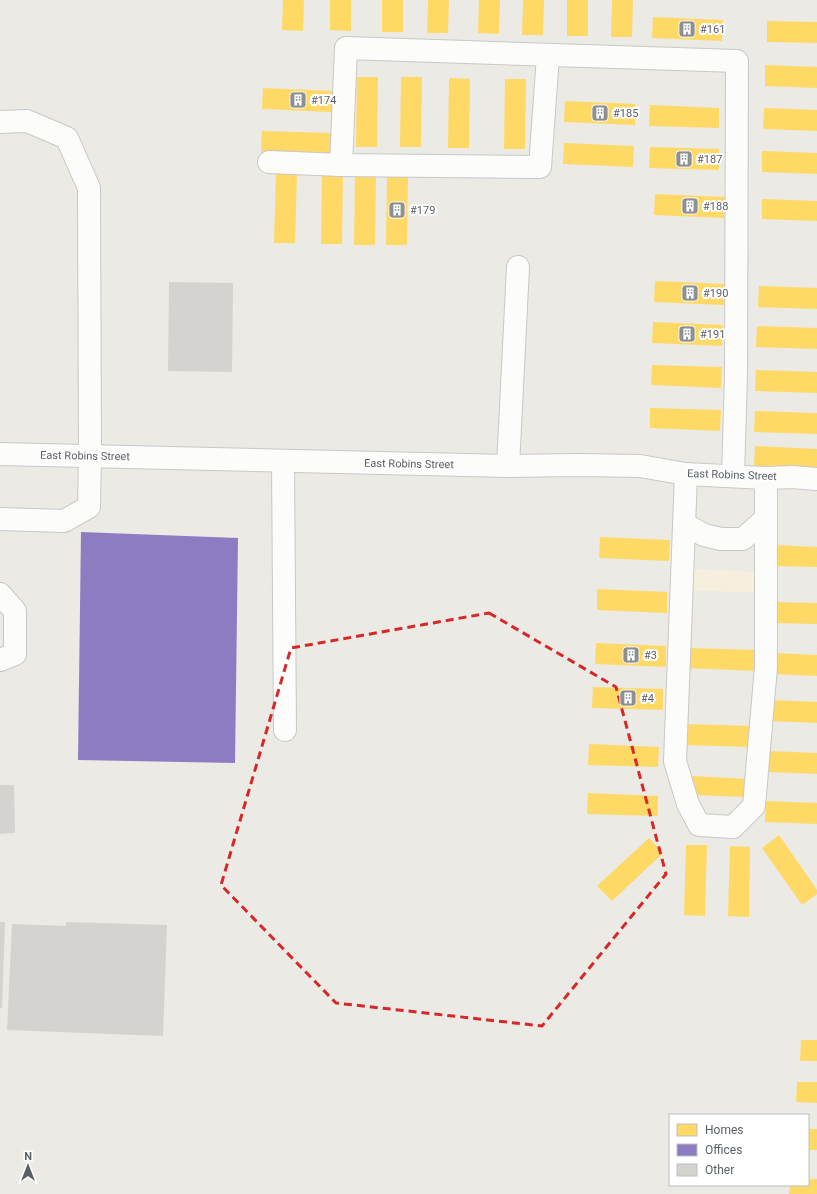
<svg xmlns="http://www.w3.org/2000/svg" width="817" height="1194" font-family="Roboto,sans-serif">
  <rect width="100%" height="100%" fill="#ebeae5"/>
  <path fill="#f6efdd" d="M689 569 759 572 758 593 688 590Z"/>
  <g fill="#ffd966">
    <path d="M283 0H304L303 31 282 30Z"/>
    <path d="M330 0H351V31L330 30Z"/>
    <rect x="382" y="0" width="21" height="32"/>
    <path d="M428 0H449L448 33H427Z"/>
    <path d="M479 0H500L499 34 478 33Z"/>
    <path d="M523 0H544L543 35H522Z"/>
    <rect x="567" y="0" width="21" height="36"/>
    <path d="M612 0H633L632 37H611Z"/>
    <path d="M653 17 723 20 722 41 652 38Z"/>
    <path d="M767 21 817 22V43L767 42Z"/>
    <path d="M765 65 817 67V88L765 86Z"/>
    <path d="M357 77H378L377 147H356Z"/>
    <path d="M401 77H422L421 147H400Z"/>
    <path d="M449 78 470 79 469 148H448Z"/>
    <path d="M505 79H526L525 149H504Z"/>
    <path d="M263 88 333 91 332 112 262 109Z"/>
    <path d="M565 101 635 104V125L564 122Z"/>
    <path d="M650 105 719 108V128L649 126Z"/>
    <path d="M764 108 817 110V131L763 129Z"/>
    <path d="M262 131 332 133 331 154 261 151Z"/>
    <path d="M564 143 634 146 633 167 563 164Z"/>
    <path d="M650 147 719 149V170L649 168Z"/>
    <path d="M762 151 817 153V174L762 172Z"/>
    <path d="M276 173H297L295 243H274Z"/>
    <path d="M322 174H343L342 244H321Z"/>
    <path d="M355 175H376L375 245H354Z"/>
    <path d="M387 175H408L407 245H386Z"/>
    <path d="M655 194 725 197 724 218 654 215Z"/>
    <path d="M762 199 817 201V221L762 219Z"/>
    <path d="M655 281 725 284 724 305 654 302Z"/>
    <path d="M759 286 817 288V309L758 307Z"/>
    <path d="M653 322 723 325 722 346 652 343Z"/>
    <path d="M757 326 817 328V349L756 347Z"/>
    <path d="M652 365 722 367 721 388 651 385Z"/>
    <path d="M756 370 817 372V393L755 391Z"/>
    <path d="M650 408 721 410 720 431 650 428Z"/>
    <path d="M755 411 817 413V434L754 432Z"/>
    <path d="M755 446 817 449V470L754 467Z"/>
    <path d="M600 537 670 540 669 561 599 558Z"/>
    <path d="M776 545 817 547V567L775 566Z"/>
    <path d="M597 589 667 592V613L597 610Z"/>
    <path d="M774 602 817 603V624L773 623Z"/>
    <path d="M596 643 666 646V667L595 664Z"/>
    <path d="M687 648 757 650 756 671 686 668Z"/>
    <path d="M773 653 817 655V676L772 674Z"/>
    <path d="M593 687 663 689V710L592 708Z"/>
    <path d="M770 700 817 702V723L770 721Z"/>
    <path d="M683 724 753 726 752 747 682 745Z"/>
    <path d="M589 744 659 747 658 767 588 765Z"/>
    <path d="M768 751 817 753V774L767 772Z"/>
    <path d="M692 776 747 779 746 797 691 795Z"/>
    <path d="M588 793 658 796V816L587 814Z"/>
    <path d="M766 801 817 803V824L765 822Z"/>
    <path d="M779 835 817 890V894L802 905 762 848Z"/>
    <path d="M649 838 663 853 612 901 597 886Z"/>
    <path d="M686 845H707L705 916 684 915Z"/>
    <path d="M730 846 750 847 749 917 728 916Z"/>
    <path d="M801 1040H817V1061H800Z"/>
    <path d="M797 1082H817V1103L796 1102Z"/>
    <rect x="808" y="1129" width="9" height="21"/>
    <path d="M808 1179H817V1194H789L790 1185H808Z"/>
  </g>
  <path fill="#8e7cc3" d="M81 532 238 538 235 763 78 760Z"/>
  <g fill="#d4d3d0">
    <path d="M169 282 233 283 232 372 168 371Z"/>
    <path d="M0 785H14L15 833 0 834Z"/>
    <path d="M0 922H5L2 1008H0Z"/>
    <path d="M66 922 167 925 163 1036 7 1030 12 924 66 926Z"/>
  </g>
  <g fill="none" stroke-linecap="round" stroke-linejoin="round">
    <g stroke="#c8c8c7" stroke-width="24">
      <g id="minor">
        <path d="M548 56 540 167 341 165 346 48 737 61 736 375 733 476"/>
        <path d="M0 122 27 121 67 138 89 188 90 456 89 507 64 521 0 519"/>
        <path d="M269 162 341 165"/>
        <path d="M0 454 508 466 578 465 640 466 686 474 766 478 792 477 817 479"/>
        <path d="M283 461 285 730"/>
        <path d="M508 466 518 267"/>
        <path d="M686 474 675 761 688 804 699 825 733 827 754 806 766 667V478"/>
        <path d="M684 524 704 535 721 539H743L766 518"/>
        <path d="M0 594 15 611V654L0 660"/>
      </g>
    </g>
    <use href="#minor" stroke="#fcfcfb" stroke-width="22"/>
  </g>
  <path fill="none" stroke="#d62828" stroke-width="3" stroke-dasharray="8 5" stroke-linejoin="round" d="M489 613 616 687 666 874 542 1026 336 1003 221 885 291 648Z"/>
  <defs>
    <g id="building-square" transform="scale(0.9)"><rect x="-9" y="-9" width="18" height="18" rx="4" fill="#8d9091" stroke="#fff"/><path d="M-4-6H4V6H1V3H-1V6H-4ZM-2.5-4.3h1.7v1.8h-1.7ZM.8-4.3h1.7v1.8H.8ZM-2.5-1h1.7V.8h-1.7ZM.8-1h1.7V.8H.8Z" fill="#fff"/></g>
  </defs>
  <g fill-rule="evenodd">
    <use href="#building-square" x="687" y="29"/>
    <use href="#building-square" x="298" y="100"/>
    <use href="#building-square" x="600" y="113"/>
    <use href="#building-square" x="684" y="159"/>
    <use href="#building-square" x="690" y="206"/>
    <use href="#building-square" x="397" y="210"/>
    <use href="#building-square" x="690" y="293"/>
    <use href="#building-square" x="687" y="334"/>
    <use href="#building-square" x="631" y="655"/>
    <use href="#building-square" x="628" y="698"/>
  </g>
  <g text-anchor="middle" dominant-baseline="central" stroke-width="4" stroke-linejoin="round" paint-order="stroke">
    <g font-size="11" fill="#5a5f64" stroke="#fff" text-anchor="start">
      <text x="700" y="29">#161</text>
      <text x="311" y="100">#174</text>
      <text x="613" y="113">#185</text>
      <text x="697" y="159">#187</text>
      <text x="703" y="206">#188</text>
      <text x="410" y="210">#179</text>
      <text x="703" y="293">#190</text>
      <text x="700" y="334">#191</text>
      <text x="644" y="655">#3</text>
      <text x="641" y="698">#4</text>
    </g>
    <g font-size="11" fill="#5a5f64" stroke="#fff">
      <text transform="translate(85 456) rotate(1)">East Robins Street</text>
      <text transform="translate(409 464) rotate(1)">East Robins Street</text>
      <text transform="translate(732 475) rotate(2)">East Robins Street</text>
    </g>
  </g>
  <rect x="669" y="1114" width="140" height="72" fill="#ffffff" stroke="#bdbfc1"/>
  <rect x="677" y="1124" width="20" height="12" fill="#ffd966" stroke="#bdbfc1"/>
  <text x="705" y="1134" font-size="12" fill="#5a5f64">Homes</text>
  <rect x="677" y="1144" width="20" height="12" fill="#8e7cc3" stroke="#bdbfc1"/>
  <text x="705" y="1154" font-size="12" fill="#5a5f64">Offices</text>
  <rect x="677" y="1164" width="20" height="12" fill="#d4d3d0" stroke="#bdbfc1"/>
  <text x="705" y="1174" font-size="12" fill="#5a5f64">Other</text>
  <g transform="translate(28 1166)" stroke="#ffffff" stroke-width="3" paint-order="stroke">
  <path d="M0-3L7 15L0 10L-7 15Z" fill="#5a5f64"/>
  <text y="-6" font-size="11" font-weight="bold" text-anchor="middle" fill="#5a5f64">N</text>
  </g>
</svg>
